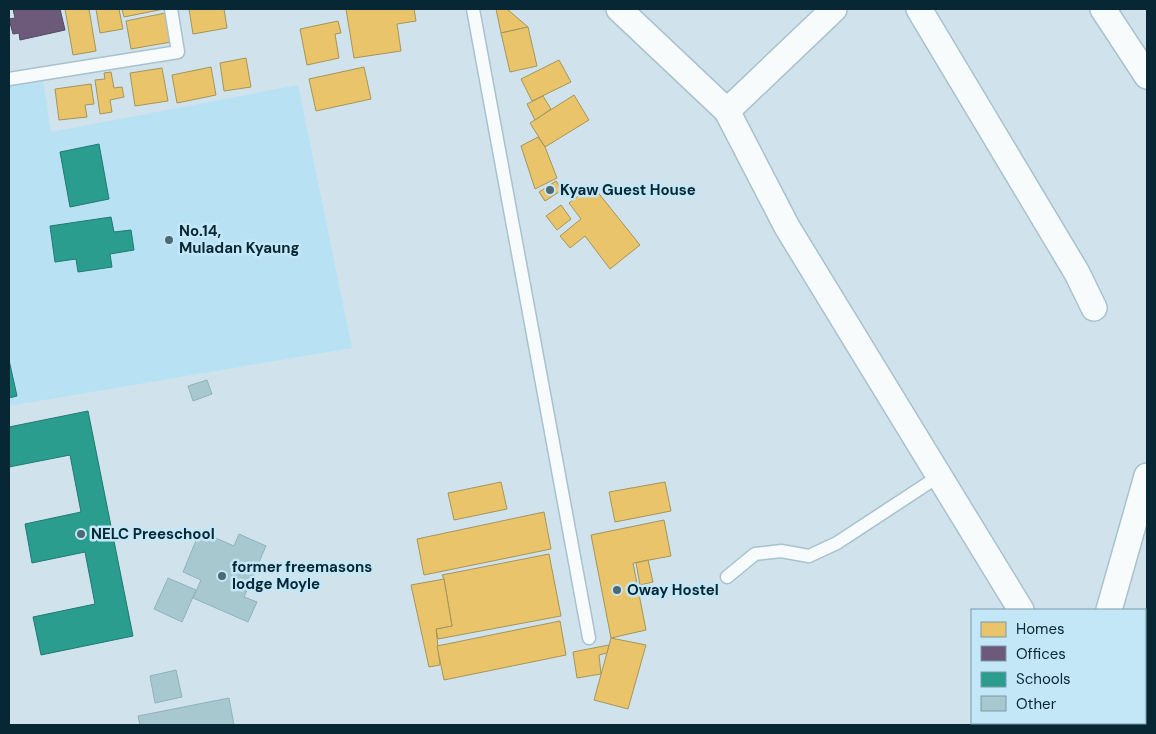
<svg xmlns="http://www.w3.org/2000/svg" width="1156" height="734" font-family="'DM Sans',sans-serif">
  <rect width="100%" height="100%" fill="#d0e3ec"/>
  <path fill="#b8e1f4" d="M42 74 51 132 298 85 352 348 9 406V80Z"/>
  <g fill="#e9c46a" stroke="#a5955a">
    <path d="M65 9H89L96 51 73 55Z"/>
    <path d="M96 9H119L123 29 100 33Z"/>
    <path d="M122 9H164L124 17Z"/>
    <path d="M189 9H224L227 28 193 34Z"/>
    <path d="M346 9H414L416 21 397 24 401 51 354 58Z"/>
    <path d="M496 9H507L528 27 501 33Z"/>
    <path d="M165 13 171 42 131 49 126 21Z"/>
    <path d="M338 21 341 33 335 34 339 58 307 65 300 29Z"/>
    <path d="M528 27 537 66 510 72 501 33Z"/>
    <path d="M246 58 251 87 224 91 220 63Z"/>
    <path d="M559 60 571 82 532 101 521 79Z"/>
    <path d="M211 67 216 95 177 103 172 75Z"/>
    <path d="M364 67 371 99 316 111 309 79Z"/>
    <path d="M162 68 168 101 135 106 130 73Z"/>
    <path d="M111 72 114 88 122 87 124 97 110 100 112 112 100 114 95 80 105 79 104 73Z"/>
    <path d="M91 84 94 104 85 105 87 117 59 120 55 89Z"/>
    <path d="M574 95 589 120 545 147 530 123Z"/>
    <path d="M543 96 551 109 535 120 527 104Z"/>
    <path d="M538 137 545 147 557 178 535 189 521 146Z"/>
    <path d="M556 181 562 190 545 201 539 192Z"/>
    <path d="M592 185 640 245 610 269 585 236 570 248 560 236 581 219 569 203Z"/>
    <path d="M561 205 571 219 557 230 546 216Z"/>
    <path d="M501 482 507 509 454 520 448 493Z"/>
    <path d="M665 482 671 511 615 522 609 492Z"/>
    <path d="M544 512 551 549 424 575 417 539Z"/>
    <path d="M664 520 671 556 633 563 646 630 611 638 591 535Z"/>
    <path d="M549 554 561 616 438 639 436 629 452 626 444 579 442 575Z"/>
    <path d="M648 560 653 582 640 585 636 563Z"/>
    <path d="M444 579 452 626 436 629 440 665 429 667 411 585Z"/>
    <path d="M560 621 566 655 444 680 437 646Z"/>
    <path d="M611 638 646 645 628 709 594 700Z"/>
    <path d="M609 645 607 653 599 655 601 674 577 678 573 652Z"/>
  </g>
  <path fill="#6d597a" stroke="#4e4a65" d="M13 9H60L65 30 20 40 19 33 13 34 9 19 15 18Z"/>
  <g fill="#2a9d8f" stroke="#1f7a73">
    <path d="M99 144 109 199 70 207 60 152Z"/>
    <path d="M111 217 114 232 131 230 134 250 110 254 112 267 78 272 76 259 55 262 50 226Z"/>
    <path d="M9 360 17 396 9 398Z"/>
    <path d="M88 411 133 636 41 655 33 617 95 604 85 552 32 563 25 524 81 512 70 455 9 467V427Z"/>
  </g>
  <g fill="#a8c8cf" stroke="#90b2b9">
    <path d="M207 380 212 394 193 401 188 386Z"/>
    <path d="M200 531 234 546 239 534 266 546 244 597 257 602 248 622 193 598 201 580 183 572Z"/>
    <path d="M168 578 196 590 182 622 154 609Z"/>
    <path d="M176 670 182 697 155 703 150 676Z"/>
    <path d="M229 698 234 725H140L138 716Z"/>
  </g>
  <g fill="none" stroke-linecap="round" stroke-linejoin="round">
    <g stroke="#a7c2ce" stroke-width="15">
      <g id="service">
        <path d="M473 9 589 638"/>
        <path d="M9 79 178 52 171 9"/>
        <path d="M727 577 755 554 781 551 809 556 837 543 939 476"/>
      </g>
    </g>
    <g stroke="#a7c2ce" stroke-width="28">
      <g id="minor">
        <path d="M619 9 727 111 787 227 1021 610"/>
        <path d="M919 9 1077 273 1094 308"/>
        <path d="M1103 9 1147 76"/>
        <path d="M727 111 834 9"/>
        <path d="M1109 610 1147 476"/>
        <path d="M1085 723 1086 725"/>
      </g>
    </g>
    <use href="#service" stroke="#f8fbfc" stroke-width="12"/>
    <use href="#minor" stroke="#f8fbfc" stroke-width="25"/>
  </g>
  <g fill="#4d6974" stroke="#c4e7f8" stroke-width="2">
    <circle cx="550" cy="190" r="5"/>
    <circle cx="169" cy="240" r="5"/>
    <circle cx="81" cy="534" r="5"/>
    <circle cx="222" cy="576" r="5"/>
    <circle cx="617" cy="590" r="5"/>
  </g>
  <g text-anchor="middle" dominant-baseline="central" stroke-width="5" stroke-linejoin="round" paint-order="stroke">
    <g font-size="15" font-weight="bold" fill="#062733" stroke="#c4e7f8" text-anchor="start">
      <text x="560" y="190">Kyaw Guest House</text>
      <text x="179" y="231">No.14,<tspan x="179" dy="17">Muladan Kyaung</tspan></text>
      <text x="91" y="534">NELC Preeschool</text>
      <text x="232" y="567">former freemasons<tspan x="232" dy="17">lodge Moyle</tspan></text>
      <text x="627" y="590">Oway Hostel</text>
    </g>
  </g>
  <rect width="1156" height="734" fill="none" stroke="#062733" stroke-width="20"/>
  <rect x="971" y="609" width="175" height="115" fill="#c4e7f8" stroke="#789aa9"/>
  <rect x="981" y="622" width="25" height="15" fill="#e9c46a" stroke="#789aa9"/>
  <text x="1016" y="634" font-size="15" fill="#062733">Homes</text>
  <rect x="981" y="646" width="25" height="15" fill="#6d597a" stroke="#789aa9"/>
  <text x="1016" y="659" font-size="15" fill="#062733">Offices</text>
  <rect x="981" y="672" width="25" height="15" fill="#2a9d8f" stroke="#789aa9"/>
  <text x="1016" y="684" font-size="15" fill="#062733">Schools</text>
  <rect x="981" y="696" width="25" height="15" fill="#a8c8cf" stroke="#789aa9"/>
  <text x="1016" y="709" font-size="15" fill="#062733">Other</text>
</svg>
